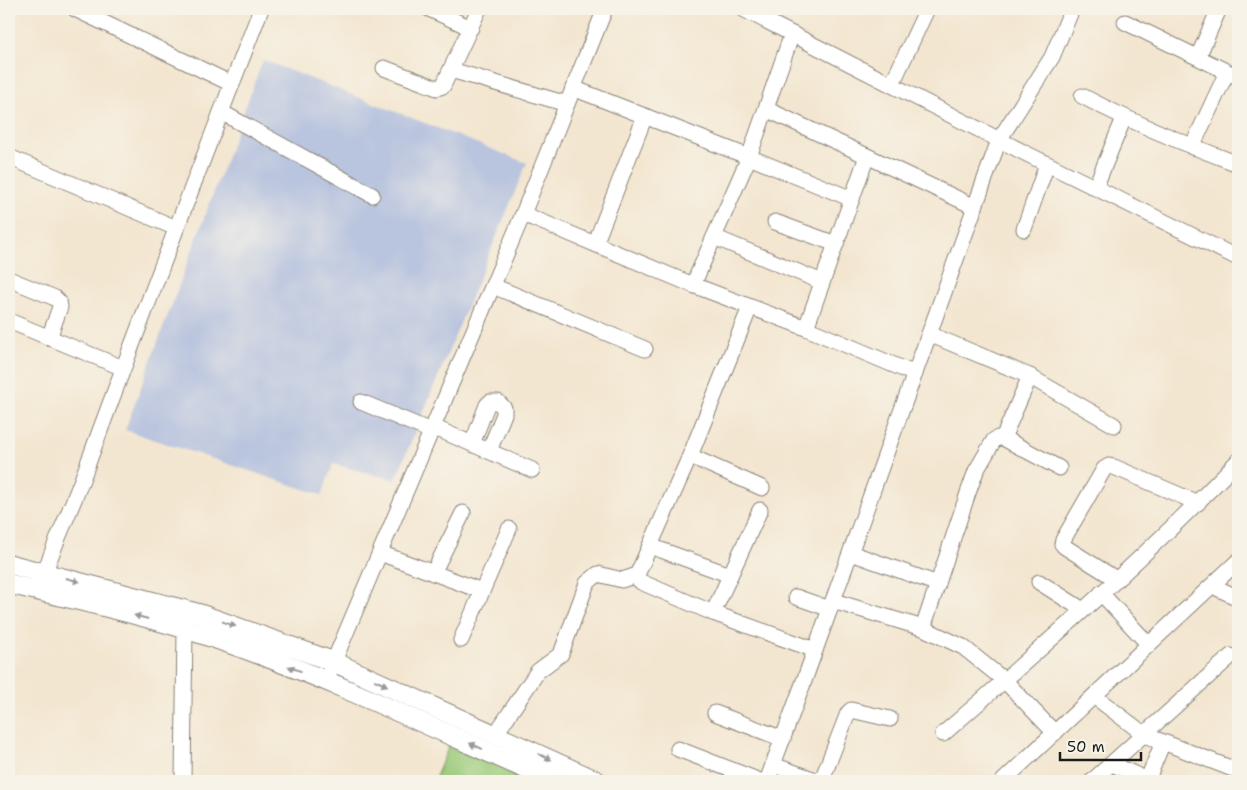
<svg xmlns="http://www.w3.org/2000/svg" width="1247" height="790" font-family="'Shantell Sans',sans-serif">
  <rect width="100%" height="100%" fill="#f7f3e8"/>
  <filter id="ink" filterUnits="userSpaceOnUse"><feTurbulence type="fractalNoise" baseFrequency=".02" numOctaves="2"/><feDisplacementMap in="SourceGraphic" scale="10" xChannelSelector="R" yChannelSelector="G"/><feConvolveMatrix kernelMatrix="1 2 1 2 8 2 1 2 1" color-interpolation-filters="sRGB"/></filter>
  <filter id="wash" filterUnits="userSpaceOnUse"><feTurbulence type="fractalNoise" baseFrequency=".0096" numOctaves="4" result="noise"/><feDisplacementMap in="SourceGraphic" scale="20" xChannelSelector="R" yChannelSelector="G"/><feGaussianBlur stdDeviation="1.12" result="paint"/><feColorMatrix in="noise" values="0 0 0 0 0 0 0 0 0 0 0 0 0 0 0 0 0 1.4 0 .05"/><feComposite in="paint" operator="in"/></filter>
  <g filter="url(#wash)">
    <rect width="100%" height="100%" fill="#f3e6d0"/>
    <path fill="#b9c4de" d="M263 60 527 163 395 480 333 464 322 495 125 430Z"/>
    <path fill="#9aca79" stroke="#5b734a" d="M451 741 534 781H434Z"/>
  </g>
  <g filter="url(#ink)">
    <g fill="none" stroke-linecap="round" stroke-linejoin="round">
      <g stroke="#888176" stroke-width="17">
        <g id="minor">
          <path d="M75 9 232 84"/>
          <path d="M429 9 471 28"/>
          <path d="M743 9 1027 154 1238 258"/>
          <path d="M1125 22 1238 77"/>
          <path d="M1198 57 1219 9"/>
          <path d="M384 68 437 88 443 86 479 9"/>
          <path d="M451 70 567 104"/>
          <path d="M892 84 927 9"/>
          <path d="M573 88 749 157 852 199"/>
          <path d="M1082 96C1133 123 1185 144 1238 164"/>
          <path d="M221 112 372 195"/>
          <path d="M1192 147 1227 72"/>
          <path d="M867 156 975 207"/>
          <path d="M9 157 176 228"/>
          <path d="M1095 188 1124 118"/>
          <path d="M523 214 693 285 806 328 867 156 766 109"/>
          <path d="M775 222 836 244"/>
          <path d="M1024 229 1047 164"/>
          <path d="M714 237 822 282"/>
          <path d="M595 244 645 116"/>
          <path d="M9 279 55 298 59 302 60 307 49 338"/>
          <path d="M693 285 749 157 792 34"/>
          <path d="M493 286 645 349"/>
          <path d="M9 321 123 368"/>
          <path d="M806 328 915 374"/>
          <path d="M929 334 1027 375 1114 425"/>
          <path d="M361 402 431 431"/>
          <path d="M433 427 532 470"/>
          <path d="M1003 438 1030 376"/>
          <path d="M472 444 487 405 490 402H498L504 408V414L489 451"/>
          <path d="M690 456 762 488"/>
          <path d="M760 510 713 613 815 650"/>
          <path d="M650 546 730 575"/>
          <path d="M380 553 482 591"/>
          <path d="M851 553 938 584"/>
          <path d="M433 573 463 513"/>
          <path d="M1116 579 1065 547 1062 544 1063 540 1104 469 1109 466 1114 467 1198 503"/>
          <path d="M1039 582 1083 610"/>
          <path d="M41 583C54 543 73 506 87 466 143 313 202 161 261 9"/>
          <path d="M1213 586 1238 598"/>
          <path d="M1101 593 1149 645"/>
          <path d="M796 597 830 609"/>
          <path d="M833 601 923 628 963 647 1004 680 1055 733"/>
          <path d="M713 613 641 582 638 579 637 575 690 456 750 307"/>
          <path d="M923 628 968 493 976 471 994 440 998 438H1003L1059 468"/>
          <path d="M461 640 509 529"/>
          <path d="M326 680 523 214 605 9"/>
          <path d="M1094 696 1145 735 1238 771"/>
          <path d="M715 713 783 739"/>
          <path d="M943 734C1044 646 1145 558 1238 461"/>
          <path d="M495 735 538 671 561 654 587 583 598 574 622 580 637 575"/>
          <path d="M678 749 760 781"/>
          <path d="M1112 764 1150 781"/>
          <path d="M773 765 816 780 823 777 848 713 851 710 890 719"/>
          <path d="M183 781 185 629"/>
          <path d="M767 781 804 681 999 140 1052 57 1072 9"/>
          <path d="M1003 781 1238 561"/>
          <path d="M1092 781 1231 656"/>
          <path d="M1147 781 1163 742"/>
        </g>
      </g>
      <g stroke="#888176" stroke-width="21">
        <g id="major">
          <path d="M9 564 200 614 334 662 597 781"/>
          <path d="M9 584C82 601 157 618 228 643 339 682 445 734 553 781"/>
        </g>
      </g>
      <use href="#minor" stroke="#fff" stroke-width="15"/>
      <use href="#major" stroke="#fff" stroke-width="19"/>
    </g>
    <defs><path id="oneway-solid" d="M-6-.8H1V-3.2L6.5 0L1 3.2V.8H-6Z" transform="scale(1.25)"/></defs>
    <g fill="#999">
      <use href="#oneway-solid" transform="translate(73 580) rotate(15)"/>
      <use href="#oneway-solid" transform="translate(141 617) rotate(-165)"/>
      <use href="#oneway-solid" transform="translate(229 624) rotate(20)"/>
      <use href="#oneway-solid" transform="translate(295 669) rotate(-159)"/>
      <use href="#oneway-solid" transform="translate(381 683) rotate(24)"/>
      <use href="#oneway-solid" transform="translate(476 746) rotate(-156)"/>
      <use href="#oneway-solid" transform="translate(545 757) rotate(24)"/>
    </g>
  </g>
  <rect width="1247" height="790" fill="none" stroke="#f7f3e8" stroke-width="30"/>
  <path d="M1060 752v8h81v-8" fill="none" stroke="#1c1c1c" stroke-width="2.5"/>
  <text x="1067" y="752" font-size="15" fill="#1c1c1c" stroke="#f7f3e8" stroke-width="4" paint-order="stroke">50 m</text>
</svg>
